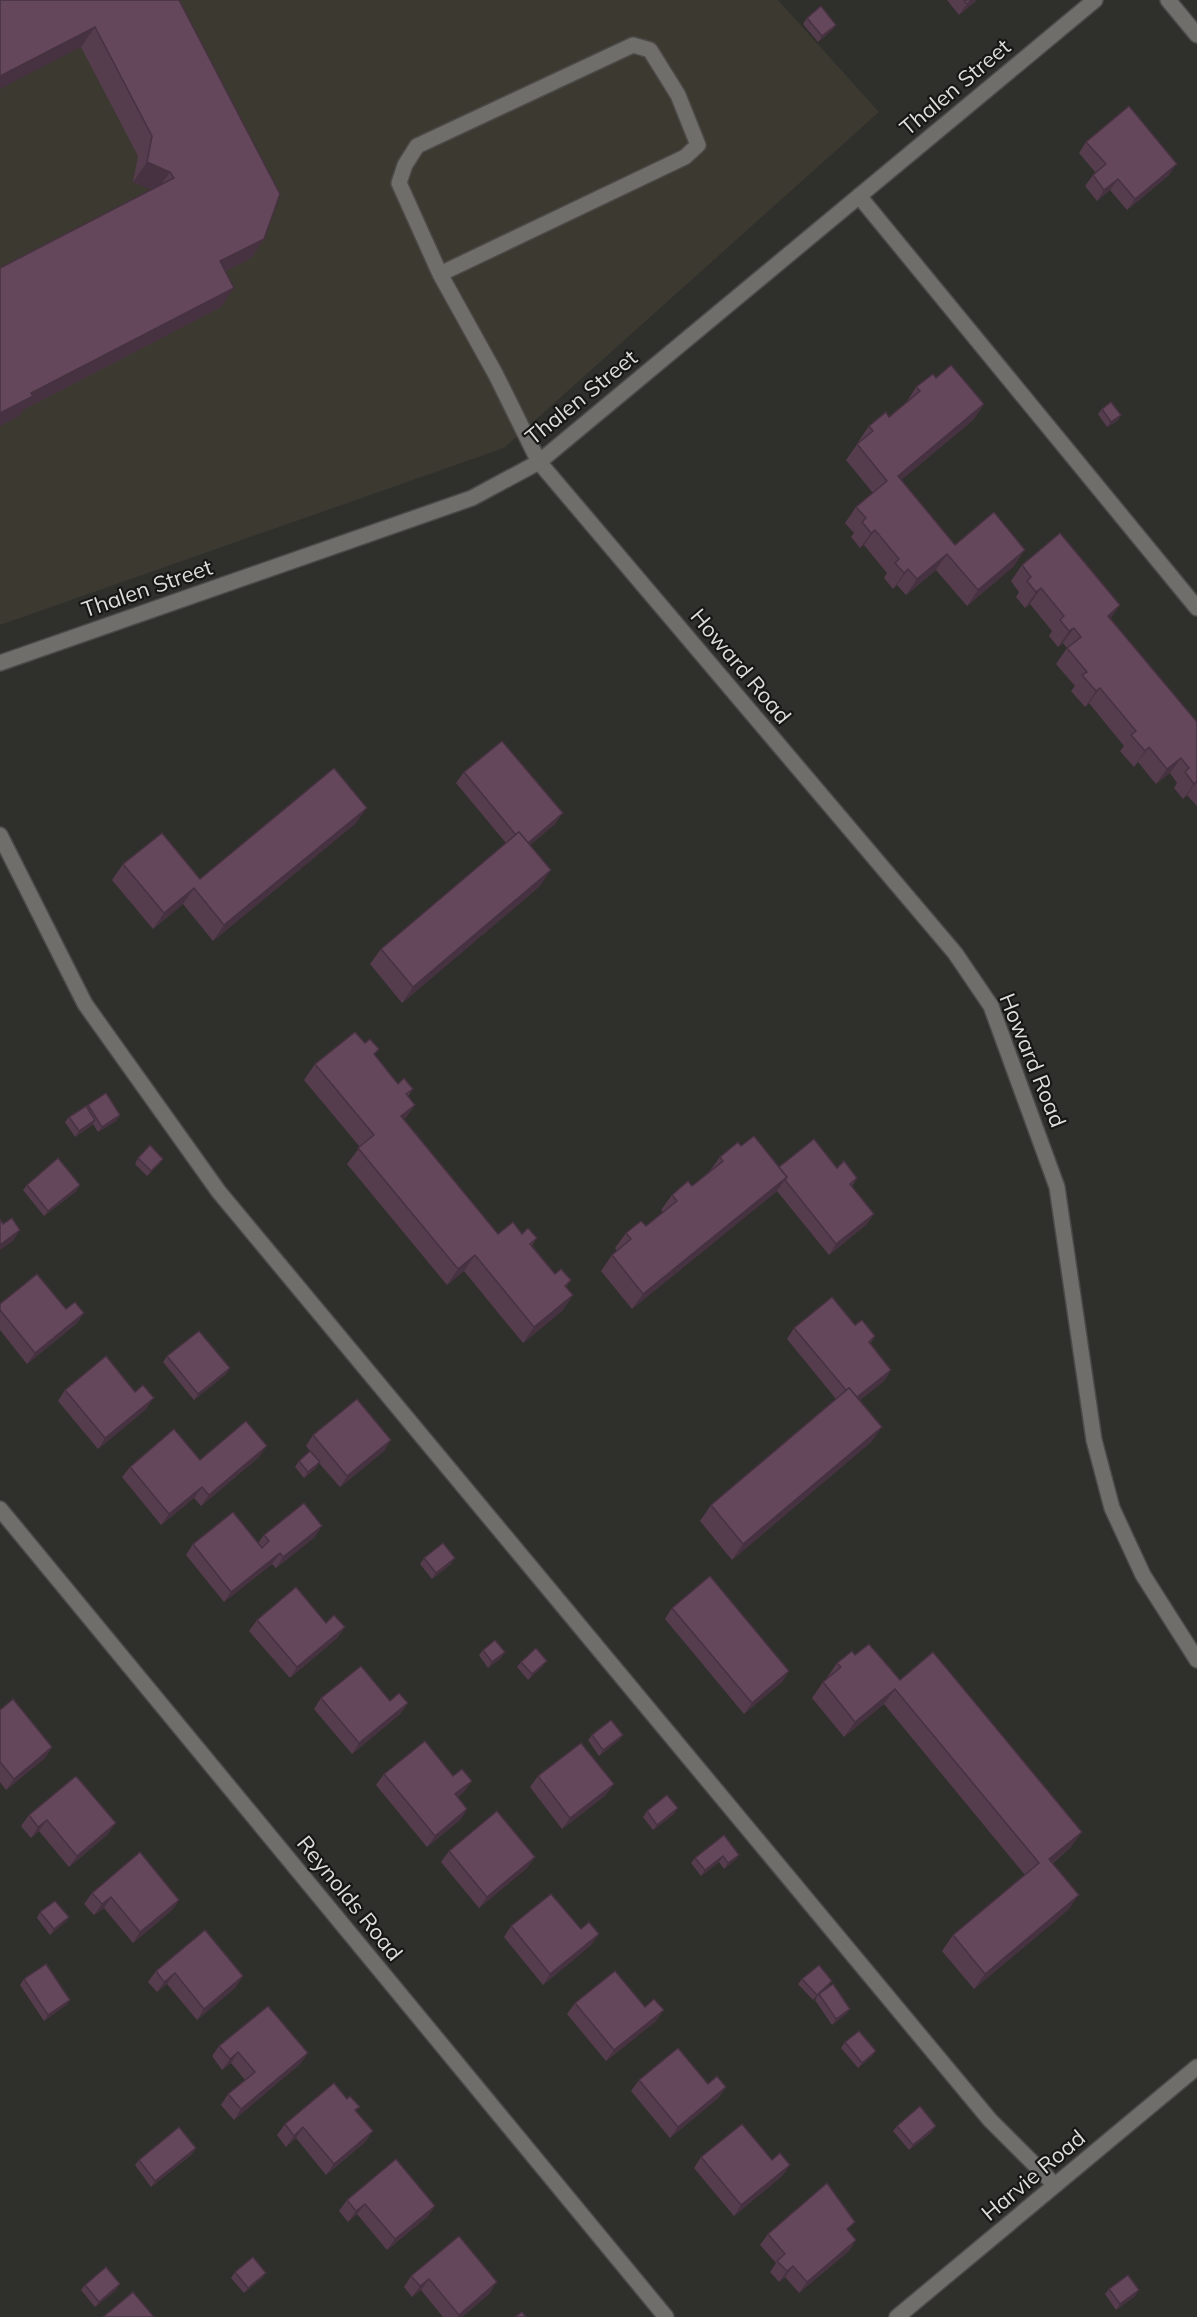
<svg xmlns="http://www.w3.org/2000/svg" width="1197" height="2317" font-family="Mulish,sans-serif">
  <rect width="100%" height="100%" fill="#2f2f2c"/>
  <path fill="#3b3930" d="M0 0H778L879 112 504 448 0 625Z"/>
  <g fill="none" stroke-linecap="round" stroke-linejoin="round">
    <g stroke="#4b4a48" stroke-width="18">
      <g id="minor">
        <path d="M1168 0 1197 35"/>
        <path d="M859 196 1197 608"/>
        <path d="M440 274 685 157 698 145 678 95 650 50 633 45 417 146 405 165 399 183 440 274 496 375 539 462 955 953 991 1006 1057 1187 1094 1440 1112 1508 1143 1575 1197 1660"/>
        <path d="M0 663 472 498 539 462 1095 0"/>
        <path d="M0 835 85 1004 219 1192 990 2120 1055 2185"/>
        <path d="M0 1509 666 2317"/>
        <path d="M897 2317 1197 2067"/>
      </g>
    </g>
    <use href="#minor" stroke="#6f6e6b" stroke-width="15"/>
  </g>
  <g fill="#563d4e">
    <path d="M0 0H179L264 239 251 258 226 271 221 307 23 410 19 416 0 426V268L152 190 133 182 138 156 81 47Z"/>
    <path d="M947 0H977L959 15Z"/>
    <path d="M807 18 836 25 832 30 818 42 803 24Z"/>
    <path d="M1086 142 1169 175 1127 210 1110 190 1097 201 1085 186 1093 175 1096 173 1079 153Z"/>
    <path d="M936 378 984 404 973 420 901 480 955 545 1014 566 967 606 936 570 906 595 897 585 893 589 884 578 887 573 864 545 860 548 851 537 854 533 845 523 856 507 873 493 846 460 858 443V442L869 426 889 417 906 403 916 387Z"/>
    <path d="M1102 409 1121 415 1117 421 1107 427 1098 414Z"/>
    <path d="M1022 565 1111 619 1197 722V806L1187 795 1183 799 1174 788 1177 783 1170 773 1156 784 1138 762 1134 767 1120 751 1124 746 1089 703 1085 707 1071 691 1075 686 1056 664 1067 648 1063 643 1058 647 1049 636 1052 631 1030 604 1025 608 1016 597 1019 592 1011 581Z"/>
    <path d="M464 772 555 824 530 845 540 886 402 1003 370 964 381 949 506 843 456 783Z"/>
    <path d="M356 823 213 941 183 904 153 929 112 880 123 864 200 879Z"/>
    <path d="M375 1055 398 1084 413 1089 408 1096 415 1105 404 1120 498 1234H522L537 1238 532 1245 555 1274 571 1280 566 1287 573 1295 562 1311 523 1343 464 1271 447 1285 347 1164 360 1147 304 1080 315 1064Z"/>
    <path d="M88 1105 120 1115 116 1121 98 1132 93 1124 91 1126 75 1137 65 1122 69 1117 86 1107Z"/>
    <path d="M741 1146 779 1167 837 1168 857 1178 852 1186 874 1214 866 1225 829 1255 777 1191 632 1309 601 1271 612 1255 617 1251 615 1248 626 1233 646 1226 663 1212 661 1210 672 1195 692 1186 709 1172 720 1157Z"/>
    <path d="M138 1158 163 1159 159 1164 147 1176 135 1164Z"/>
    <path d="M27 1185H80L76 1191 44 1216 23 1190Z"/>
    <path d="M0 1304 66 1309 84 1313 76 1324 27 1364 0 1330Z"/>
    <path d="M855 1325 875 1336 870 1344 891 1370 884 1381 860 1400 882 1427 871 1442 732 1560 700 1521 711 1505 836 1399 787 1339 794 1328Z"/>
    <path d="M167 1356 230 1368 226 1374 194 1400 163 1362Z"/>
    <path d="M65 1390 146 1409 98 1449 58 1401Z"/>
    <path d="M313 1435 391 1440 384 1451 340 1487 319 1463 316 1468 304 1478 295 1467 299 1461 310 1451 306 1446Z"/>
    <path d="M259 1457 201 1506 194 1498 161 1525 122 1477 130 1467 200 1460Z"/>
    <path d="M264 1535 315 1537 276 1568 272 1564 224 1602 186 1555 193 1544 258 1543Z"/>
    <path d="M424 1558 451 1564 432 1579 420 1564Z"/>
    <path d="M672 1608 789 1671 782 1682 744 1714 665 1619Z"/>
    <path d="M257 1620 326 1623 345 1627 337 1638 290 1678 249 1631Z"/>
    <path d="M483 1650 505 1652 501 1658 488 1668 479 1655Z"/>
    <path d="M855 1655 900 1680 1071 1847 1053 1863 1068 1910 974 1989 942 1951 953 1935 1025 1875 884 1704 844 1737 812 1698 823 1682 826 1679 837 1663Z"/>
    <path d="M521 1662 543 1666 528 1680 517 1667Z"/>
    <path d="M321 1698 390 1701 408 1703 400 1714 352 1754 314 1709Z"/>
    <path d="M0 1710 52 1747 45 1758 6 1790 0 1782Z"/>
    <path d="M592 1735H623L619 1740 599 1756 588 1740Z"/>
    <path d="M384 1774 453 1776 464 1792 458 1797 467 1809 460 1820 427 1847 376 1785Z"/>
    <path d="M538 1776 606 1795 562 1829 530 1787Z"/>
    <path d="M647 1811 674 1814 653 1830 643 1817Z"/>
    <path d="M29 1815 108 1834 69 1867 39 1831 31 1838 21 1826Z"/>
    <path d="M449 1851 535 1857 527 1868 479 1908 441 1862Z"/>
    <path d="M739 1855 735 1860 724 1869 719 1862 701 1876 691 1863 695 1858Z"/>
    <path d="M92 1893 179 1900 172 1910 133 1943 104 1908 94 1915 84 1904Z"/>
    <path d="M40 1912 69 1917 65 1922 50 1935 37 1918Z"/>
    <path d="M511 1926 599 1934 591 1945 543 1985 504 1937Z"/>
    <path d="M205 1930 236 1987 197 2020 167 1984 157 1992 148 1982 156 1971Z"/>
    <path d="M24 1979 70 2000 66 2005 44 2021 20 1985Z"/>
    <path d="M802 1979 828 1987 825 1990 850 2009 846 2014 832 2025 815 2000 817 1996 813 2000 798 1984Z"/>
    <path d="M575 2003 645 2007 656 2021 606 2061 567 2014Z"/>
    <path d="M845 2042 876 2051 872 2056 858 2068 841 2048Z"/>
    <path d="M219 2046 308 2053 300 2064 234 2120 221 2105 228 2094 245 2080 231 2063 222 2070 212 2056Z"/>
    <path d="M639 2080 708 2084 726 2087 718 2098 670 2138 631 2091Z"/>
    <path d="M356 2112 373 2131 365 2142 326 2175 296 2138 286 2147 277 2135 285 2124Z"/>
    <path d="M897 2126 932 2132 909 2150 893 2131Z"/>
    <path d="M196 2148 192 2154 151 2187 135 2165 139 2160Z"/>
    <path d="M701 2157 772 2160 790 2165 782 2176 734 2216 694 2168Z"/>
    <path d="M347 2200 435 2206 427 2217 387 2250 357 2214 348 2222 339 2211Z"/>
    <path d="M849 2231 856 2240 849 2251 799 2293 785 2277 779 2282 770 2272 776 2263 760 2245 768 2234Z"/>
    <path d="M459 2236 490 2293 462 2317H443L421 2290 412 2297 404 2287 411 2276Z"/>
    <path d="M235 2272 266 2273 262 2278 244 2293 231 2278Z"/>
    <path d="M85 2285 116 2290 95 2307 81 2290Z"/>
    <path d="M1109 2289 1135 2296 1116 2310 1105 2294Z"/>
  </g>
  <g fill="#463240">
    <path d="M972 0H977L959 15 967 4Z"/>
    <path d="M836 25 832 30 818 42 822 36Z"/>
    <path d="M95 27 81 47 0 89V76Z"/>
    <path d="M147 162 170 172 156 192 133 182Z"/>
    <path d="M1177 164 1169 175 1127 210 1135 199Z"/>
    <path d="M1118 179 1110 190 1097 201 1104 190Z"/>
    <path d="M264 239 251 258 207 281 220 261Z"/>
    <path d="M234 288 221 307 23 410 19 416 0 426V413L31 393Z"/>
    <path d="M984 404 973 420 887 492 898 476Z"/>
    <path d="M1121 415 1117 421 1107 427 1111 422Z"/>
    <path d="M875 530 864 545 860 548 871 533Z"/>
    <path d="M1025 550 1014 566 967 606 978 590Z"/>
    <path d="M947 554 936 570 906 595 917 579Z"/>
    <path d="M908 569 897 585 893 589 904 573Z"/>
    <path d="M1041 588 1030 604 1025 608 1036 592Z"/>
    <path d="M1120 605 1109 621 1108 616Z"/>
    <path d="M1074 628 1063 643 1058 647 1069 631Z"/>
    <path d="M1100 688 1089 703 1085 707 1096 691Z"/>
    <path d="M1149 747 1138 762 1134 767 1145 751Z"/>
    <path d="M1181 758 1170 773 1156 784 1167 769Z"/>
    <path d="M1197 781 1187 795 1183 799 1194 784Z"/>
    <path d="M367 808 356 823 213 941 224 925Z"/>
    <path d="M563 813 555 824 517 856 525 845Z"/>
    <path d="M551 870 540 886 402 1003 413 987Z"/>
    <path d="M194 888 183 904 153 929 164 913Z"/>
    <path d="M415 1105 404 1120 401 1116Z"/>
    <path d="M120 1115 116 1121 98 1132 102 1127Z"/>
    <path d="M95 1120 91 1126 75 1137 79 1131Z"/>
    <path d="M163 1159 159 1164 147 1176 151 1171Z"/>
    <path d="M787 1177 776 1192 632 1309 643 1294Z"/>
    <path d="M80 1185 76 1191 44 1216 48 1211Z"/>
    <path d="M874 1214 866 1225 829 1255 836 1244Z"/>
    <path d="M20 1230 13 1241 0 1250V1245Z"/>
    <path d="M475 1255 464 1271 447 1285 458 1269Z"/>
    <path d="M573 1295 562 1311 523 1343 534 1327Z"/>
    <path d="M84 1313 76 1324 27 1364 35 1353Z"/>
    <path d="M230 1368 226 1374 194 1400 198 1394Z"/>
    <path d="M891 1370 884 1381 846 1411 854 1400Z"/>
    <path d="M154 1398 146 1409 98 1449 105 1438Z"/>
    <path d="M882 1427 871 1442 732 1560 743 1544Z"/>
    <path d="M391 1440 384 1451 340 1487 347 1476Z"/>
    <path d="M267 1446 259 1457 201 1506 209 1495Z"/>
    <path d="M320 1462 316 1468 304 1478 308 1472Z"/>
    <path d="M202 1487 194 1498 161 1525 169 1514Z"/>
    <path d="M322 1526 315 1537 276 1568 283 1557Z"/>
    <path d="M280 1553 272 1564 224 1602 231 1592Z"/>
    <path d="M455 1558 451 1564 432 1579 436 1573Z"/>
    <path d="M345 1627 337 1638 290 1678 297 1667Z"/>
    <path d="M505 1652 501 1658 488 1668 492 1662Z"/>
    <path d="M547 1661 543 1666 528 1680 532 1674Z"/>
    <path d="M789 1671 782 1682 744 1714 752 1703Z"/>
    <path d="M895 1689 884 1704 844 1737 855 1722Z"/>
    <path d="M408 1703 400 1714 352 1754 359 1743Z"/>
    <path d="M623 1735 619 1740 599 1756 603 1750Z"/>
    <path d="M52 1747 45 1758 6 1790 14 1779Z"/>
    <path d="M472 1781 464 1792 447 1805 455 1794Z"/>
    <path d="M614 1784 606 1795 562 1829 570 1818Z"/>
    <path d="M678 1808 674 1814 653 1830 657 1825Z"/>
    <path d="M467 1809 460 1820 427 1847 435 1836Z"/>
    <path d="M47 1820 39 1831 31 1838 38 1827Z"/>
    <path d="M116 1823 108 1834 69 1867 77 1856Z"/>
    <path d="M1082 1832 1071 1847 1038 1874 1049 1859Z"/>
    <path d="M739 1855 735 1860 724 1869 728 1863Z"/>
    <path d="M723 1856 719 1862 701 1876 705 1870Z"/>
    <path d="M535 1857 527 1868 479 1908 487 1897Z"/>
    <path d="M1079 1895 1068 1910 974 1989 985 1974Z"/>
    <path d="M111 1897 104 1908 94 1915 102 1904Z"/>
    <path d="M179 1900 172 1910 133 1943 140 1932Z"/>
    <path d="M69 1917 65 1922 50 1935 54 1929Z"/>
    <path d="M599 1934 591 1945 543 1985 550 1974Z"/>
    <path d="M175 1973 167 1984 157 1992 164 1982Z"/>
    <path d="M243 1976 236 1987 197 2020 204 2009Z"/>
    <path d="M832 1981 828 1987 813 2000 817 1995Z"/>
    <path d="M70 2000 66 2005 44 2021 48 2015Z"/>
    <path d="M850 2009 846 2014 832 2025 836 2019Z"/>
    <path d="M664 2010 656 2021 606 2061 614 2050Z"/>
    <path d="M876 2051 872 2056 858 2068 862 2063Z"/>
    <path d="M238 2052 231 2063 222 2070 230 2059Z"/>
    <path d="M308 2053 300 2064 234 2120 241 2109Z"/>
    <path d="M726 2087 718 2098 670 2138 678 2127Z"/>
    <path d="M936 2126 932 2132 909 2150 913 2145Z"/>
    <path d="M303 2127 296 2138 286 2147 294 2136Z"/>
    <path d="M373 2131 365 2142 326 2175 334 2164Z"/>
    <path d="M196 2148 192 2154 151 2187 155 2181Z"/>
    <path d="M790 2165 782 2176 734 2216 741 2205Z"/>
    <path d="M365 2204 357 2214 348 2222 356 2211Z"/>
    <path d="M435 2206 427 2217 387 2250 395 2239Z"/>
    <path d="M856 2240 849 2251 799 2293 807 2282Z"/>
    <path d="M793 2266 785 2277 779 2282 787 2271Z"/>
    <path d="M266 2273 262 2278 244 2293 248 2288Z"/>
    <path d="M429 2279 421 2290 412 2297 420 2286Z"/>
    <path d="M497 2282 490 2293 462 2317H457Z"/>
    <path d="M120 2284 116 2290 95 2307 99 2302Z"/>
    <path d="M1139 2290 1135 2296 1116 2310 1120 2304Z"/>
  </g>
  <g fill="#64475b" stroke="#463240" stroke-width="1.5">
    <path d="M0 0H179L280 194 264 239 220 261 234 288 31 393 33 396 0 413V268L174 178 170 172 147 162 152 136 95 27 0 76Z"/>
    <path d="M964 0H972L967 4Z"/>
    <path d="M821 6 836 25 822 36 807 18Z"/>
    <path d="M1129 106 1177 164 1135 199 1118 179 1104 190 1093 175 1106 164 1086 142Z"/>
    <path d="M951 365 984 404 898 476 955 545 994 512 1025 550 978 590 947 554 917 579 908 569 904 573 895 563 899 559 875 530 871 533 862 522 866 518 856 507 887 481 857 444 873 431 869 426 886 412 889 417 920 391 916 387 933 374 936 378Z"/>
    <path d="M1111 402 1121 415 1111 422 1102 409Z"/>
    <path d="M1060 533 1120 605 1108 616 1197 722V781L1194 784 1185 772 1189 768 1181 758 1167 769 1149 747 1145 751 1131 735 1136 731 1100 688 1096 691 1082 675 1087 672 1067 648 1081 637 1074 628 1069 631 1060 620 1064 616 1041 588 1036 592 1027 581 1031 577 1022 565Z"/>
    <path d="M502 741 563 813 528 843 519 832 516 835 464 772Z"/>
    <path d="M334 768 367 808 224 925 194 888 164 913 123 864 162 833 200 879Z"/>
    <path d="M519 832 551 870 413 987 381 949Z"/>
    <path d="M355 1032 365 1043 370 1039 379 1049 374 1054 398 1084 404 1078 413 1089 406 1094 415 1105 401 1116 498 1234 513 1222 522 1234 528 1228 537 1238 530 1244 555 1274 561 1269 571 1280 565 1286 573 1295 534 1327 475 1255 458 1269 358 1148 374 1135 315 1064Z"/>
    <path d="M106 1093 120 1115 102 1127 88 1105Z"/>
    <path d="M86 1106 95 1120 79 1131 69 1117Z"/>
    <path d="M754 1136 787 1177 643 1294 612 1255 631 1239 626 1233 641 1221 646 1226 677 1201 672 1195 688 1181 692 1186 723 1161 720 1157 738 1142 741 1146Z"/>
    <path d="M814 1139 837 1168 844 1161 857 1178 850 1184 874 1214 836 1244 785 1180 787 1177 779 1167Z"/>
    <path d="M150 1145 163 1159 151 1171 138 1158Z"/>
    <path d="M58 1158 80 1185 48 1211 27 1185Z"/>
    <path d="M12 1218 20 1230 0 1245V1219L3 1224Z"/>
    <path d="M37 1274 66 1309 75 1302 84 1313 35 1353 0 1310V1304Z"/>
    <path d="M832 1297 855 1325 862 1320 875 1336 869 1342 891 1370 857 1397 849 1388 846 1390 794 1328Z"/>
    <path d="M199 1331 230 1368 198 1394 167 1356Z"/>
    <path d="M106 1356 135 1392 143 1385 154 1398 105 1438 65 1390Z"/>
    <path d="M849 1388 882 1427 743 1544 711 1505Z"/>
    <path d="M357 1399 391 1440 347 1476 313 1435Z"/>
    <path d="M246 1421 267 1446 209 1495 202 1487 169 1514 130 1467 174 1429 200 1460Z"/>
    <path d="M310 1451 320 1462 308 1472 299 1461Z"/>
    <path d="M304 1503 322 1526 283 1557 280 1553 231 1592 193 1544 233 1512 262 1548 269 1541 264 1535Z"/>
    <path d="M443 1543 455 1558 436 1573 424 1558Z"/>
    <path d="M710 1576 789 1671 752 1703 672 1608Z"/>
    <path d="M296 1587 326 1623 334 1615 345 1627 297 1667 257 1620Z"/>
    <path d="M495 1640 505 1652 492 1662 483 1650Z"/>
    <path d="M869 1644 900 1680 933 1652 1082 1832 1049 1859 1079 1895 985 1974 953 1935 1039 1863 895 1689 855 1722 823 1682 841 1667 837 1663 852 1651 855 1655Z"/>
    <path d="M536 1648 547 1661 532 1674 521 1662Z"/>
    <path d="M361 1666 390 1701 399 1693 408 1703 359 1743 321 1698Z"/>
    <path d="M13 1699 52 1747 14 1779 0 1762V1710Z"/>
    <path d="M611 1720 623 1735 603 1750 592 1735Z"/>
    <path d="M425 1741 453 1776 462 1769 472 1781 455 1794 467 1809 435 1836 384 1774Z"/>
    <path d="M581 1743 614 1784 570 1818 538 1776Z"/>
    <path d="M76 1776 116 1823 77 1856 47 1820 38 1827 29 1815Z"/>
    <path d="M667 1795 678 1808 657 1825 647 1811Z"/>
    <path d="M497 1811 535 1857 487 1897 449 1851Z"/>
    <path d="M724 1835 739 1855 728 1863 723 1856 705 1870 695 1858Z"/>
    <path d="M140 1852 179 1900 140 1932 111 1897 102 1904 92 1893Z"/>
    <path d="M551 1894 581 1929 589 1922 599 1934 550 1974 511 1926Z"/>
    <path d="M55 1901 69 1917 54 1929 40 1912Z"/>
    <path d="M205 1930 243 1976 204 2009 175 1973 164 1982 156 1971Z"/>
    <path d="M46 1964 70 2000 48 2015 24 1979Z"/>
    <path d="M819 1965 832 1981 817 1995 802 1979Z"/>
    <path d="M615 1971 645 2007 654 1999 664 2010 614 2050 575 2003Z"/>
    <path d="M833 1984 850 2009 836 2019 819 1994Z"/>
    <path d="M268 2006 308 2053 241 2109 228 2094 255 2072 238 2052 230 2059 219 2046Z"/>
    <path d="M859 2031 876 2051 862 2063 845 2042Z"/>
    <path d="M678 2048 708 2084 717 2076 726 2087 678 2127 639 2080Z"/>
    <path d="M334 2083 347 2099 350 2096 360 2107 355 2110 373 2131 334 2164 303 2127 294 2136 285 2124Z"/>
    <path d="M920 2106 936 2126 913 2145 897 2126Z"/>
    <path d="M742 2124 772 2160 780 2153 790 2165 741 2205 701 2157Z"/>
    <path d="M179 2127 196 2148 155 2181 139 2160Z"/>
    <path d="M396 2159 435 2206 395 2239 365 2204 356 2211 347 2200Z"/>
    <path d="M827 2183 855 2222 847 2229 856 2240 807 2282 793 2266 787 2271 777 2261 785 2254 768 2234Z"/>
    <path d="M459 2236 497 2282 459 2315 429 2279 420 2286 411 2276Z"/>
    <path d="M253 2257 266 2273 248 2288 235 2272Z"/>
    <path d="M106 2267 120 2284 99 2302 85 2285Z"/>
    <path d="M1128 2275 1139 2290 1120 2304 1109 2289Z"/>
    <path d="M133 2292 154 2317H103Z"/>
    <path d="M522 2312 526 2317H515Z"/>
  </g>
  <g text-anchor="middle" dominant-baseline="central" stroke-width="4.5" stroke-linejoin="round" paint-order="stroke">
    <g font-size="22" fill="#dddddb" stroke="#171716">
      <text transform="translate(955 87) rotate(-40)">Thalen Street</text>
      <text transform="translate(581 397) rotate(-39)">Thalen Street</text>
      <text transform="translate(147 588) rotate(-19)">Thalen Street</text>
      <text transform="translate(741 666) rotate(50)">Howard Road</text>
      <text transform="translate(1033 1060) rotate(68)">Howard Road</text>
      <text transform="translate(350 1898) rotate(51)">Reynolds Road</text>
      <text transform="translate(1033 2175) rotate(-40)">Harvie Road</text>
    </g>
  </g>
</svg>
